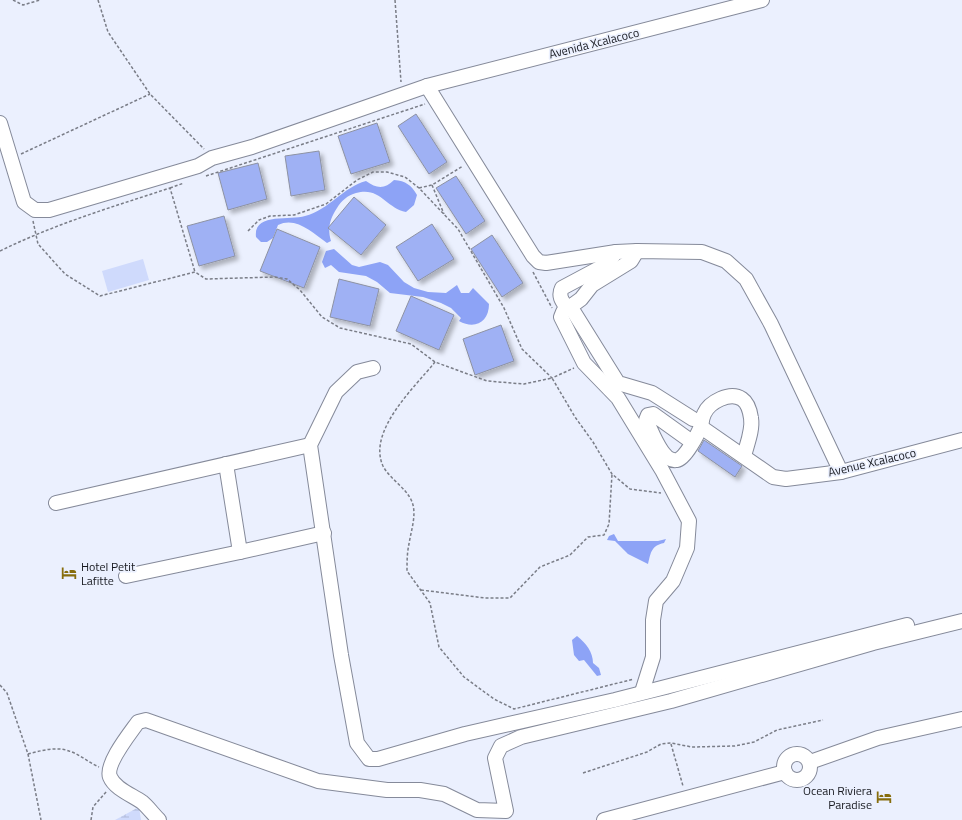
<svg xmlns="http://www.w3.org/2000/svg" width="962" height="820" font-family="'Titillium Web',sans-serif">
  <defs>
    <pattern id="wetland-marsh" width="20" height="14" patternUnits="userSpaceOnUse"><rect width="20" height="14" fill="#cfdafc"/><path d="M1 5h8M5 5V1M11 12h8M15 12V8" fill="none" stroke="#b1bad8"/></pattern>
    <filter id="shadow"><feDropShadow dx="3.5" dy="3.5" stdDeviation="2" flood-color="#0004"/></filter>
  </defs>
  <rect width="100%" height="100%" fill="#ebf0fe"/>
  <path fill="url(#wetland-marsh)" d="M139 807 141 820H115Z"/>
  <path fill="#cfdafc" d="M143 259 149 280 108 292 102 271Z"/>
  <g fill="#8da3f6">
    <path d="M394 180C406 181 411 185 417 195L414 205 406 212C386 208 380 186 356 193 348 195 341 201 337 208 330 219 327 228 331 241L327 243C313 233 296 216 278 225L273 238 267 242H261L256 237C253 212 290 221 305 216 329 210 343 187 366 181 377 189 385 189 394 180Z"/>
    <path d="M334 249 352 265 359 267 380 262 388 265 404 282 414 288 428 292 446 293 457 285 461 293H469L473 288 489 304C489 322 475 330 459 321L461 318 451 308 441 303 423 297 390 293 377 282 366 276 339 272 331 265 325 268 322 262 326 251Z"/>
    <path d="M614 534 618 541H658L666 539 664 543C651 546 651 552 648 564L628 554 615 541 607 540 609 536Z"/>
    <path d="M577 636C586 643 593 652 593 663L599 668 601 675 597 676 584 660 579 661 574 655 572 640Z"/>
  </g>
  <g fill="#9fb1f4" stroke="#8d92a2" filter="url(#shadow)">
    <path d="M416 114 447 162 429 174 398 126Z"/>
    <path d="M377 123 390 162 351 174 338 136Z"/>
    <path d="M319 151 325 190 291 196 285 156Z"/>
    <path d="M258 163 267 199 228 210 218 173Z"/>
    <path d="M456 176 485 221 466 234 436 188Z"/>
    <path d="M354 197 386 225 361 255 328 228Z"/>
    <path d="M224 216 235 256 199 266 187 226Z"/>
    <path d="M432 224 454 259 418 281 396 247Z"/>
    <path d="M277 229 320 247 304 288 260 271Z"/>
    <path d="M492 235 523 283 502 297 471 249Z"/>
    <path d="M339 279 379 289 370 326 330 317Z"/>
    <path d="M411 296 454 315 439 350 396 331Z"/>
    <path d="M501 325 514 361 475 375 463 339Z"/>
    <path d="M704 440 742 466 735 477 698 451Z"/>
  </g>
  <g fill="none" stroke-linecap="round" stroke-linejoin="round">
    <g stroke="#858a9a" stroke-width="16">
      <g id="minor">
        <path d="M427 86 533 256 539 262 546 263 616 252 637 251 702 252 726 261 746 279 771 324 841 472"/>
        <path d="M0 123 24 202 35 210H49L198 166 212 158 252 147 427 86 762 0"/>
        <path d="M637 251 631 261 592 285 581 299 563 312 561 317 584 363 618 398 662 470 689 521 687 548 673 581 656 601 653 620V657L642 692"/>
        <path d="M570 306 618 383 652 393 693 419"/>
        <path d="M567 308C562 301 558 296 562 288L607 264 616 252"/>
        <path d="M373 368 357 372 336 392 310 445 341 655 357 743 369 759H378L465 734 615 700 907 625"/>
        <path d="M701 427 773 477 786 479 841 472 962 440"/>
        <path d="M692 442 653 414 648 415 646 420C652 431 662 463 677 460 685 459 698 434 701 426 702 422 702 418 704 414 709 402 730 391 742 399 748 403 750 411 751 418 753 430 747 444 744 456"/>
        <path d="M226 464 240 552 324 533"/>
        <path d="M56 503 310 445"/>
        <path d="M126 576 240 552"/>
        <circle cx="797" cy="767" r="13"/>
        <path d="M810 762 878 738 962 719"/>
        <path d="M159 820C153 814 148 807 142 802 132 795 115 789 110 777 105 764 131 732 138 722L146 720 318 781 387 790H420L444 794 477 810 506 811 495 758 501 746 521 737 671 701 873 643 962 621"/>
        <path d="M604 820 785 772"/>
      </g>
    </g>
    <g stroke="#7a7d87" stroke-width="1.5" stroke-dasharray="3 2" stroke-linecap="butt">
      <path d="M13 0 23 5 40 0"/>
      <path d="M98 0 108 32 150 94 204 149"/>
      <path d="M395 0 401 82"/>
      <path d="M21 154 150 94"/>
      <path d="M206 176 425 104"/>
      <path d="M432 185 444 214"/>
      <path d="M170 188 184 183"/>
      <path d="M419 188 432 185 463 166"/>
      <path d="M33 221 38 244 65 274 100 296 195 272 206 279 274 277 287 279 300 290 322 317 340 328 411 344 435 362 487 381 524 384 552 378 575 417 593 442 612 474 630 489 661 493"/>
      <path d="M248 231 259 220 270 216 294 215 326 204 357 180 373 172H387L405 177 419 188 458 229 504 308 522 349 552 378 574 368"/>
      <path d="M0 251C55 224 112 207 170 188L195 272"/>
      <path d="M533 272 552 308"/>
      <path d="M435 362C415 387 367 431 383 466 390 480 409 489 413 505 416 517 411 531 409 544 407 553 407 562 407 571L430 603 439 647 464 677 494 699 514 709 634 679"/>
      <path d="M421 590 485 598H510L540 567 570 555 588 537 604 535 609 524 612 474"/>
      <path d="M0 685 7 693 28 754 41 820"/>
      <path d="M671 744 683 786"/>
      <path d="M28 754C40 751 56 746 69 751 79 754 88 762 99 767"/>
      <path d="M583 773 647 752 661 744 671 743 692 747 735 746 754 742 777 730 823 720"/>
      <path d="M91 820 93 807 107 791"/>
    </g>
    <use href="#minor" stroke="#fff" stroke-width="14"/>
  </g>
  <defs>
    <g id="hotel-bare" transform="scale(1.2)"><path d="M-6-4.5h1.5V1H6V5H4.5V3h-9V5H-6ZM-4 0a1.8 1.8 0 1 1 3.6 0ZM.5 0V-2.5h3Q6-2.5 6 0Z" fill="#876d0c" stroke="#ebf0fe" stroke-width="2.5" paint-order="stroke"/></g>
  </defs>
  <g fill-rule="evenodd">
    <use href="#hotel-bare" x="69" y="573"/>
    <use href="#hotel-bare" x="884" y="797"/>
  </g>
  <g text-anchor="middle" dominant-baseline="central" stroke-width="3.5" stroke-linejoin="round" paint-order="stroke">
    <g font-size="12" fill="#17191f" stroke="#ebf0fe">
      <text transform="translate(594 43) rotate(-14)">Avenida Xcalacoco</text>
      <text transform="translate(872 462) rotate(-13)">Avenue Xcalacoco</text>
    </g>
    <g font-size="12" fill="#17191f" stroke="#ebf0fe" text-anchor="start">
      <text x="81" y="566">Hotel Petit<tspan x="81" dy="14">Lafitte</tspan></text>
      <text x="872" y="790" text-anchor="end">Ocean Riviera<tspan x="872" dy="14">Paradise</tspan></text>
    </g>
  </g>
</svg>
